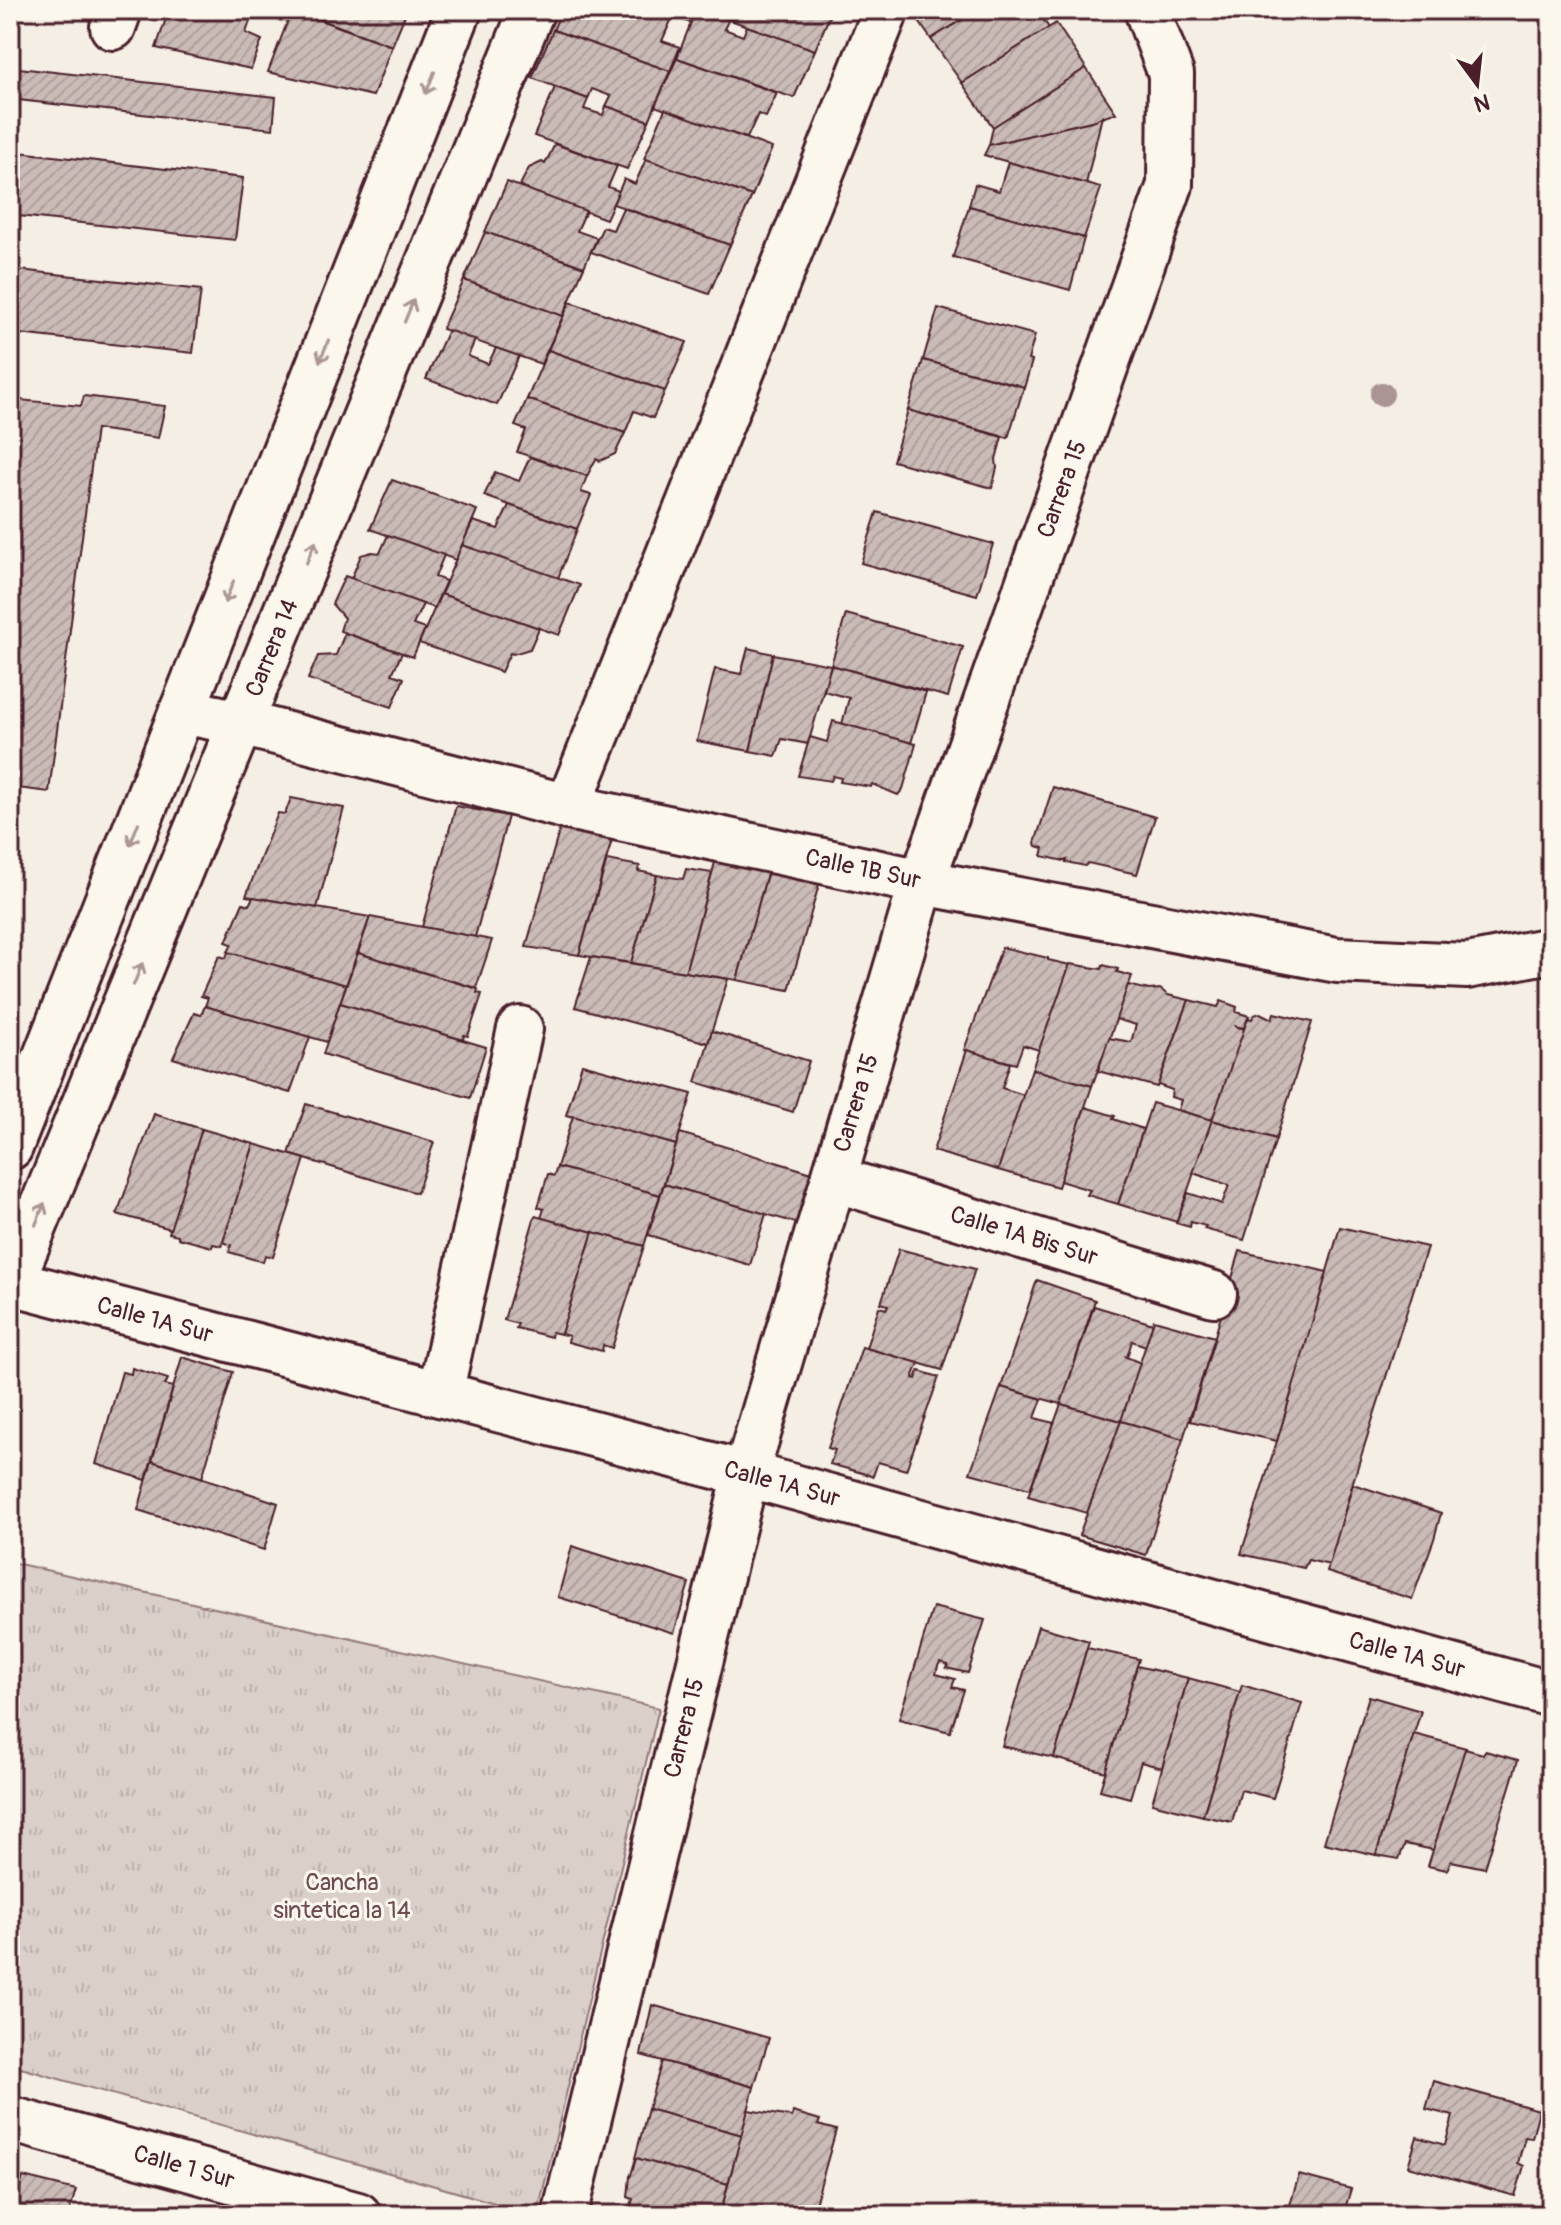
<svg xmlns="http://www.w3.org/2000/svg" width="1561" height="2225" font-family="Pangolin,sans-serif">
  <defs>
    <pattern id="park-tufts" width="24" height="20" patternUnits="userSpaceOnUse" patternTransform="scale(2)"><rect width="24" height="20" fill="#dbd0c9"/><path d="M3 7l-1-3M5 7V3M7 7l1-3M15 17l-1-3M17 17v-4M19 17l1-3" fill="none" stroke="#bdb2ad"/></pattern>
    <pattern id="building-hatch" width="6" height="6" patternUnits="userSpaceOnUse" patternTransform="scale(2)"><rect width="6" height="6" fill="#cabbb6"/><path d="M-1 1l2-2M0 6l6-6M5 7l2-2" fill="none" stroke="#afa09d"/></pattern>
  </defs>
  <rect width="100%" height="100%" fill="#f4eee4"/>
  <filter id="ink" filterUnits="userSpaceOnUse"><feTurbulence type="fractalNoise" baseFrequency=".0125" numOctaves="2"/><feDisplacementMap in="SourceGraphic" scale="16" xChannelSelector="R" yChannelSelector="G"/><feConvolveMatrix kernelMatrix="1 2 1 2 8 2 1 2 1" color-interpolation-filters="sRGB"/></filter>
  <g filter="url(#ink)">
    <path fill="url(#park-tufts)" stroke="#92787a" stroke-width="2" d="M10 1562 659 1708 537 2215 10 2065Z"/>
    <g fill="url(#building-hatch)" stroke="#4a1f2b" stroke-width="2">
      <path d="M169 10H248L253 12 246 33 262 40 251 69 156 48Z"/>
      <path d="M248 10H273L270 19Z"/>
      <path d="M292 10 392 46 373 96 268 72Z"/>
      <path d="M295 10H407L392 46Z"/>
      <path d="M562 10H654L673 16 662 41 680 47 670 71 553 30Z"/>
      <path d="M654 10H696L691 23Z"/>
      <path d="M696 10 729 19 724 29 743 36 747 26 815 50 794 98 677 58Z"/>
      <path d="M702 10H832L815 50Z"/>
      <path d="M911 10H978L931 39Z"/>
      <path d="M978 10H1037L1049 28 962 83 931 39Z"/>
      <path d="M1056 23 1086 68 993 127 962 83Z"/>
      <path d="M553 30 670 71 649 121 606 106 611 96 592 89 588 99 532 78Z"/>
      <path d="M677 58 777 93 766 117 758 114 747 138 705 125 655 106Z"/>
      <path d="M10 67 276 97 273 129 10 99Z"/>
      <path d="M1086 68 1116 113 1096 120 989 145 993 127Z"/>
      <path d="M555 87 588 99 584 109 603 115 606 106 649 121 627 169 534 136Z"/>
      <path d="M665 109 772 148 752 196 644 159Z"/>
      <path d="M1102 116 1086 184 984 155 989 145 1096 120Z"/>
      <path d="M555 144 617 166 608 187 619 191 606 219 519 187 529 168 542 162 545 164Z"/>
      <path d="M10 151 243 178 235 240 10 215Z"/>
      <path d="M646 159 752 196 730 245 613 204 624 179 635 184Z"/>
      <path d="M1008 162 1101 188 1084 238 969 206 975 184 999 191Z"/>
      <path d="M507 182 586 211 577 231 597 238 584 267 485 232Z"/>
      <path d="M969 206 1084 238 1070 290 953 257Z"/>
      <path d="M623 208 730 245 709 294 591 252 603 227 613 230Z"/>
      <path d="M485 232 584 267 563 316 464 280Z"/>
      <path d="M10 269 201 290 193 353 10 333Z"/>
      <path d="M464 280 563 316 541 364 442 329Z"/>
      <path d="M570 302 687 342 665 391 548 350Z"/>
      <path d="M938 308 1035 335 1028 360 1032 361 1024 388 1018 385 923 360Z"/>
      <path d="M448 330 475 340 468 356 488 364 496 348 519 356 497 405 426 379Z"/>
      <path d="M548 350 665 391 653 418 634 411 625 433 527 399Z"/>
      <path d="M923 360 1024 387 1008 438 908 410Z"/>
      <path d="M84 396 165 406 158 438 96 429 49 792 10 787V399L81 406Z"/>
      <path d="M527 399 625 433 615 454 600 461 596 459 587 476 517 452 526 430 515 426Z"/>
      <path d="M908 410 1002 437 996 459 997 468 992 488 893 461Z"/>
      <path d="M530 457 587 476 581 492 591 495 577 529 484 496 495 472 519 481Z"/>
      <path d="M392 480 477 510 456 560 370 529Z"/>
      <path d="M509 505 577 529 558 578 462 545 473 521 498 529Z"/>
      <path d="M877 512 993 544 977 595 861 563Z"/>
      <path d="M388 535 444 555 435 577 446 581 434 608 351 579 361 555 372 552 380 553Z"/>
      <path d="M462 545 580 585 559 635 441 594Z"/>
      <path d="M345 576 423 604 413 625 425 629 413 657 340 631 344 618 332 604Z"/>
      <path d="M441 594 539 628 530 649 513 654 510 653 501 672 419 643Z"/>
      <path d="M846 614 963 647 948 697 831 665Z"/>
      <path d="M345 633 402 653 392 674 404 678 392 707 308 679 318 656 336 655Z"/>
      <path d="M748 648 773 654 750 751 697 741 715 669 741 674Z"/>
      <path d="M773 654 831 665 808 744 782 739 776 756 750 751Z"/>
      <path d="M831 665 926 692 911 743 842 724 849 698 824 691Z"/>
      <path d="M833 721 916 744 903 789 898 795 872 784 871 787 840 782 841 778 833 776 831 781 798 776 810 737 827 742Z"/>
      <path d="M1053 787 1155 817 1137 874 1088 863 1085 866 1066 862 1067 860 1064 861 1042 856 1044 848 1036 846 1035 843Z"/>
      <path d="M291 798 344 808 317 908 246 896 278 813 285 814Z"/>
      <path d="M456 806 508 816 475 937 422 927Z"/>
      <path d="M560 828 613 836 579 955 526 947Z"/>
      <path d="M717 855 770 864 737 980 685 972Z"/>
      <path d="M607 860 640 866 638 871 657 875 631 963 579 955Z"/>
      <path d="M770 864 822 874 789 990 737 980Z"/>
      <path d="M686 869 712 873 685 972 631 963 657 875 683 879Z"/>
      <path d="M253 897 370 917 346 985 228 952 232 944 226 942 243 903 249 905Z"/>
      <path d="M370 917 492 940 476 988 358 953Z"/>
      <path d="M1002 947 1048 958V960L1070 965 1039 1050 1023 1045 1016 1064 964 1050Z"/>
      <path d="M228 952 346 985 327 1042 205 1006 208 998 201 996 219 956 226 958Z"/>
      <path d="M358 953 478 989 477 993 482 994 468 1036 464 1035 463 1040 460 1039 340 1003Z"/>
      <path d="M591 957 728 979 708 1043 575 1007Z"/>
      <path d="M1070 964 1102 969 1103 965 1118 969 1117 972 1132 976 1092 1086 1032 1069Z"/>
      <path d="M1128 985 1149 990 1160 989 1168 995 1189 1000 1157 1087 1098 1071 1109 1038 1131 1042 1136 1025 1116 1019Z"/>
      <path d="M1189 1000 1218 1007 1221 1001 1237 1007 1236 1012 1249 1016 1244 1028 1234 1026 1245 1029 1212 1120 1178 1110 1181 1100 1171 1097 1172 1090 1158 1085Z"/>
      <path d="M340 1003 486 1047 470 1098 323 1054Z"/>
      <path d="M205 1006 310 1037 290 1093 173 1058 194 1013 201 1015Z"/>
      <path d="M1260 1013 1272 1019 1274 1013 1312 1022 1276 1139 1212 1120 1248 1018 1252 1019 1254 1015Z"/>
      <path d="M712 1031 809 1061 793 1112 696 1082Z"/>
      <path d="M967 1050 1010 1063 1002 1088 1024 1095 998 1170 933 1151Z"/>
      <path d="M582 1064 692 1094 676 1145 566 1115Z"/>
      <path d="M1032 1069 1092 1086 1058 1187 998 1170Z"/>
      <path d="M1152 1103 1212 1120 1177 1222 1118 1204Z"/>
      <path d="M306 1104 434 1142 417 1193 289 1154Z"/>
      <path d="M1085 1107 1115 1116 1113 1119 1143 1129 1118 1204 1087 1195 1090 1190 1060 1181Z"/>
      <path d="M154 1114 202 1129 171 1229 117 1214Z"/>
      <path d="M573 1116 676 1145 660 1195 557 1167Z"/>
      <path d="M1212 1120 1276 1139 1244 1240 1204 1229 1206 1226 1191 1222 1190 1227 1176 1223 1188 1193 1222 1204 1229 1185 1193 1173Z"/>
      <path d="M202 1129 254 1144 222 1246 213 1244 212 1247 178 1238V1235L169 1233Z"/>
      <path d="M680 1133 812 1173 796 1223 664 1184Z"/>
      <path d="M254 1144 305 1159 273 1257 265 1255 263 1262 229 1252 231 1245 223 1242Z"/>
      <path d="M557 1167 660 1195 644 1246 541 1218 544 1209 538 1207 548 1174 554 1176Z"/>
      <path d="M664 1184 766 1214 750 1265 648 1235Z"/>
      <path d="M535 1216 593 1232 561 1334 552 1332 551 1337 516 1328 518 1324 504 1320Z"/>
      <path d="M1340 1227 1427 1247 1352 1485 1330 1565 1308 1560 1304 1568 1241 1554 1277 1441Z"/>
      <path d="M593 1232 644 1246 612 1348 603 1345 602 1351 568 1342 569 1336 561 1334Z"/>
      <path d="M899 1249 975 1269 942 1370 866 1348 879 1307 886 1309 888 1305 881 1303Z"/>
      <path d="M1240 1251 1327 1272 1277 1441 1190 1421Z"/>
      <path d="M1037 1280 1095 1300 1061 1404 1001 1387Z"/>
      <path d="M1094 1306 1153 1324 1146 1346 1132 1341 1127 1357 1124 1356 1141 1363 1121 1421 1061 1404Z"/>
      <path d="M1154 1320 1215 1337 1183 1439 1121 1421Z"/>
      <path d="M862 1347 919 1363 913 1378 916 1379 919 1371 939 1377 906 1470 878 1462 873 1476 830 1464 835 1450 828 1448Z"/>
      <path d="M182 1357 233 1372 202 1478 152 1461Z"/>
      <path d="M132 1368 168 1379 165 1385 173 1387 146 1480 96 1464 122 1372 131 1374Z"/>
      <path d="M1001 1387 1042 1399 1035 1418 1054 1423 1030 1489 970 1473Z"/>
      <path d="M1061 1404 1121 1421 1087 1513 1028 1496Z"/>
      <path d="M1121 1421 1183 1439 1146 1555 1079 1535Z"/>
      <path d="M152 1461 278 1503 264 1550 138 1510Z"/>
      <path d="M1353 1484 1441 1513 1434 1539 1412 1599 1327 1572Z"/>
      <path d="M572 1546 689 1583 674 1633 558 1597Z"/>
      <path d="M933 1607 985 1620 968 1673 946 1668 948 1665 940 1662 938 1666 936 1674 955 1679 952 1687 964 1690 950 1732 899 1719Z"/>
      <path d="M1038 1626 1089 1641 1054 1758 1002 1746Z"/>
      <path d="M1087 1648 1139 1659 1106 1772 1054 1758Z"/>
      <path d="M1137 1666 1188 1678 1162 1768 1141 1762 1130 1798 1100 1790Z"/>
      <path d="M1188 1678 1240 1692 1203 1816 1152 1803Z"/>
      <path d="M1242 1685 1302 1703 1273 1798 1241 1790 1232 1822 1203 1816Z"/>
      <path d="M1369 1696 1421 1711 1376 1855 1324 1843Z"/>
      <path d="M1414 1734 1466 1748 1434 1850 1405 1844 1399 1859 1376 1855Z"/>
      <path d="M1465 1749 1483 1754 1485 1751 1518 1760 1485 1868 1451 1861 1447 1870 1428 1866Z"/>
      <path d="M652 2005 769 2038 754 2087 641 2055Z"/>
      <path d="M662 2061 754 2087 742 2135 648 2109Z"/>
      <path d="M1434 2081 1539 2110 1532 2138 1525 2137 1518 2163 1524 2166 1515 2196 1408 2166 1417 2137 1445 2145 1453 2116 1426 2109Z"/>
      <path d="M648 2109 742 2135 728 2184 635 2158Z"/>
      <path d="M748 2110 792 2117 793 2112 820 2120 818 2125 836 2130 812 2215H720Z"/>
      <path d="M636 2158 728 2184 720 2215H628L633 2199 628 2197 630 2176 631 2175Z"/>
      <path d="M1299 2175 1351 2189 1343 2215H1287Z"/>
      <path d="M23 2177 76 2190 69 2213 68 2215H12Z"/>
    </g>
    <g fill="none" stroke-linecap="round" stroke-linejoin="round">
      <g stroke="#4a1f2b" stroke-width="50">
        <g id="minor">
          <path d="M113 27 119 10"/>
          <path d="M182 711 241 723 568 807 922 882 1337 960 1467 966 1551 950"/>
          <path d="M568 807 884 15"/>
          <path d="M834 1179 1214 1294"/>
          <path d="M440 1394 520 1029"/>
          <path d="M10 2119 358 2215"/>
          <path d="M565 2215 746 1474 922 882 1170 185 1171 74 1147 10"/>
        </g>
      </g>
      <g stroke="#4a1f2b" stroke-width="50">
        <g id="tertiary">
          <path d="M10 1147 459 10"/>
          <path d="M11 1282 746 1474 1551 1694"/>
          <path d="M10 1286 532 10"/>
        </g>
      </g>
      <use href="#minor" stroke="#fbf7ec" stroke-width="44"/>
      <use href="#tertiary" stroke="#fbf7ec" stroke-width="44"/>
    </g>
    <circle fill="#aa9494" cx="1382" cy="394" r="12"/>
    <defs><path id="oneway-shaft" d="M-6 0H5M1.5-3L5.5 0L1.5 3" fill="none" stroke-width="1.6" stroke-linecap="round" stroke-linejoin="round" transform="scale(2)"/></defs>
    <g stroke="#ab9695">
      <use href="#oneway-shaft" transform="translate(430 83) rotate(112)"/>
      <use href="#oneway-shaft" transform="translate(409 311) rotate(-68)"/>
      <use href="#oneway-shaft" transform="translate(324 351) rotate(112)"/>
      <use href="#oneway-shaft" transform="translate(311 552) rotate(-68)"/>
      <use href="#oneway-shaft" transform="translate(229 592) rotate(112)"/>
      <use href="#oneway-shaft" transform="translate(134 834) rotate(112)"/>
      <use href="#oneway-shaft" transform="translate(138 974) rotate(-68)"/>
      <use href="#oneway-shaft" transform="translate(40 1214) rotate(-68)"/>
    </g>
  </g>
  <g text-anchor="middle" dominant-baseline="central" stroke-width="6" stroke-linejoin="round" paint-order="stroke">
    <g font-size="24" fill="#4a1f2b" stroke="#fbf7ec">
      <text transform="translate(1062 489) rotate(-70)">Carrera 15</text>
      <text transform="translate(272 648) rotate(-68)">Carrera 14</text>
      <text transform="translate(863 869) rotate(12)">Calle 1B Sur</text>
      <text transform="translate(856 1103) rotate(-73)">Carrera 15</text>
      <text transform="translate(1024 1236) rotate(17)">Calle 1A Bis Sur</text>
      <text transform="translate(155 1320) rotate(15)">Calle 1A Sur</text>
      <text transform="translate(782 1484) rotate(15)">Calle 1A Sur</text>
      <text transform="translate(1407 1655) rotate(15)">Calle 1A Sur</text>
      <text transform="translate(684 1728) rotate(-76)">Carrera 15</text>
      <text transform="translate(184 2167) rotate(16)">Calle 1 Sur</text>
    </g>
    <g font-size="24" fill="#6e4b52" stroke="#fbf7ec">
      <text x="342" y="1882">Cancha<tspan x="342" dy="28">sintetica la 14</tspan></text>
    </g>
  </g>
  <rect width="1561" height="2225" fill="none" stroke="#fbf7ec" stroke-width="40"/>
  <rect x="20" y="20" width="1521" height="2185" fill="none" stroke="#4a1f2b" stroke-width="3" filter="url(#ink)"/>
  <g transform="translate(1477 84) rotate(165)" stroke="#fbf7ec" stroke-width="6" paint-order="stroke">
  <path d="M0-6L14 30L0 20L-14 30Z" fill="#4a1f2b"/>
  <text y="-12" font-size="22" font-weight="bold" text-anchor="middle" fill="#4a1f2b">N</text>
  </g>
</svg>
